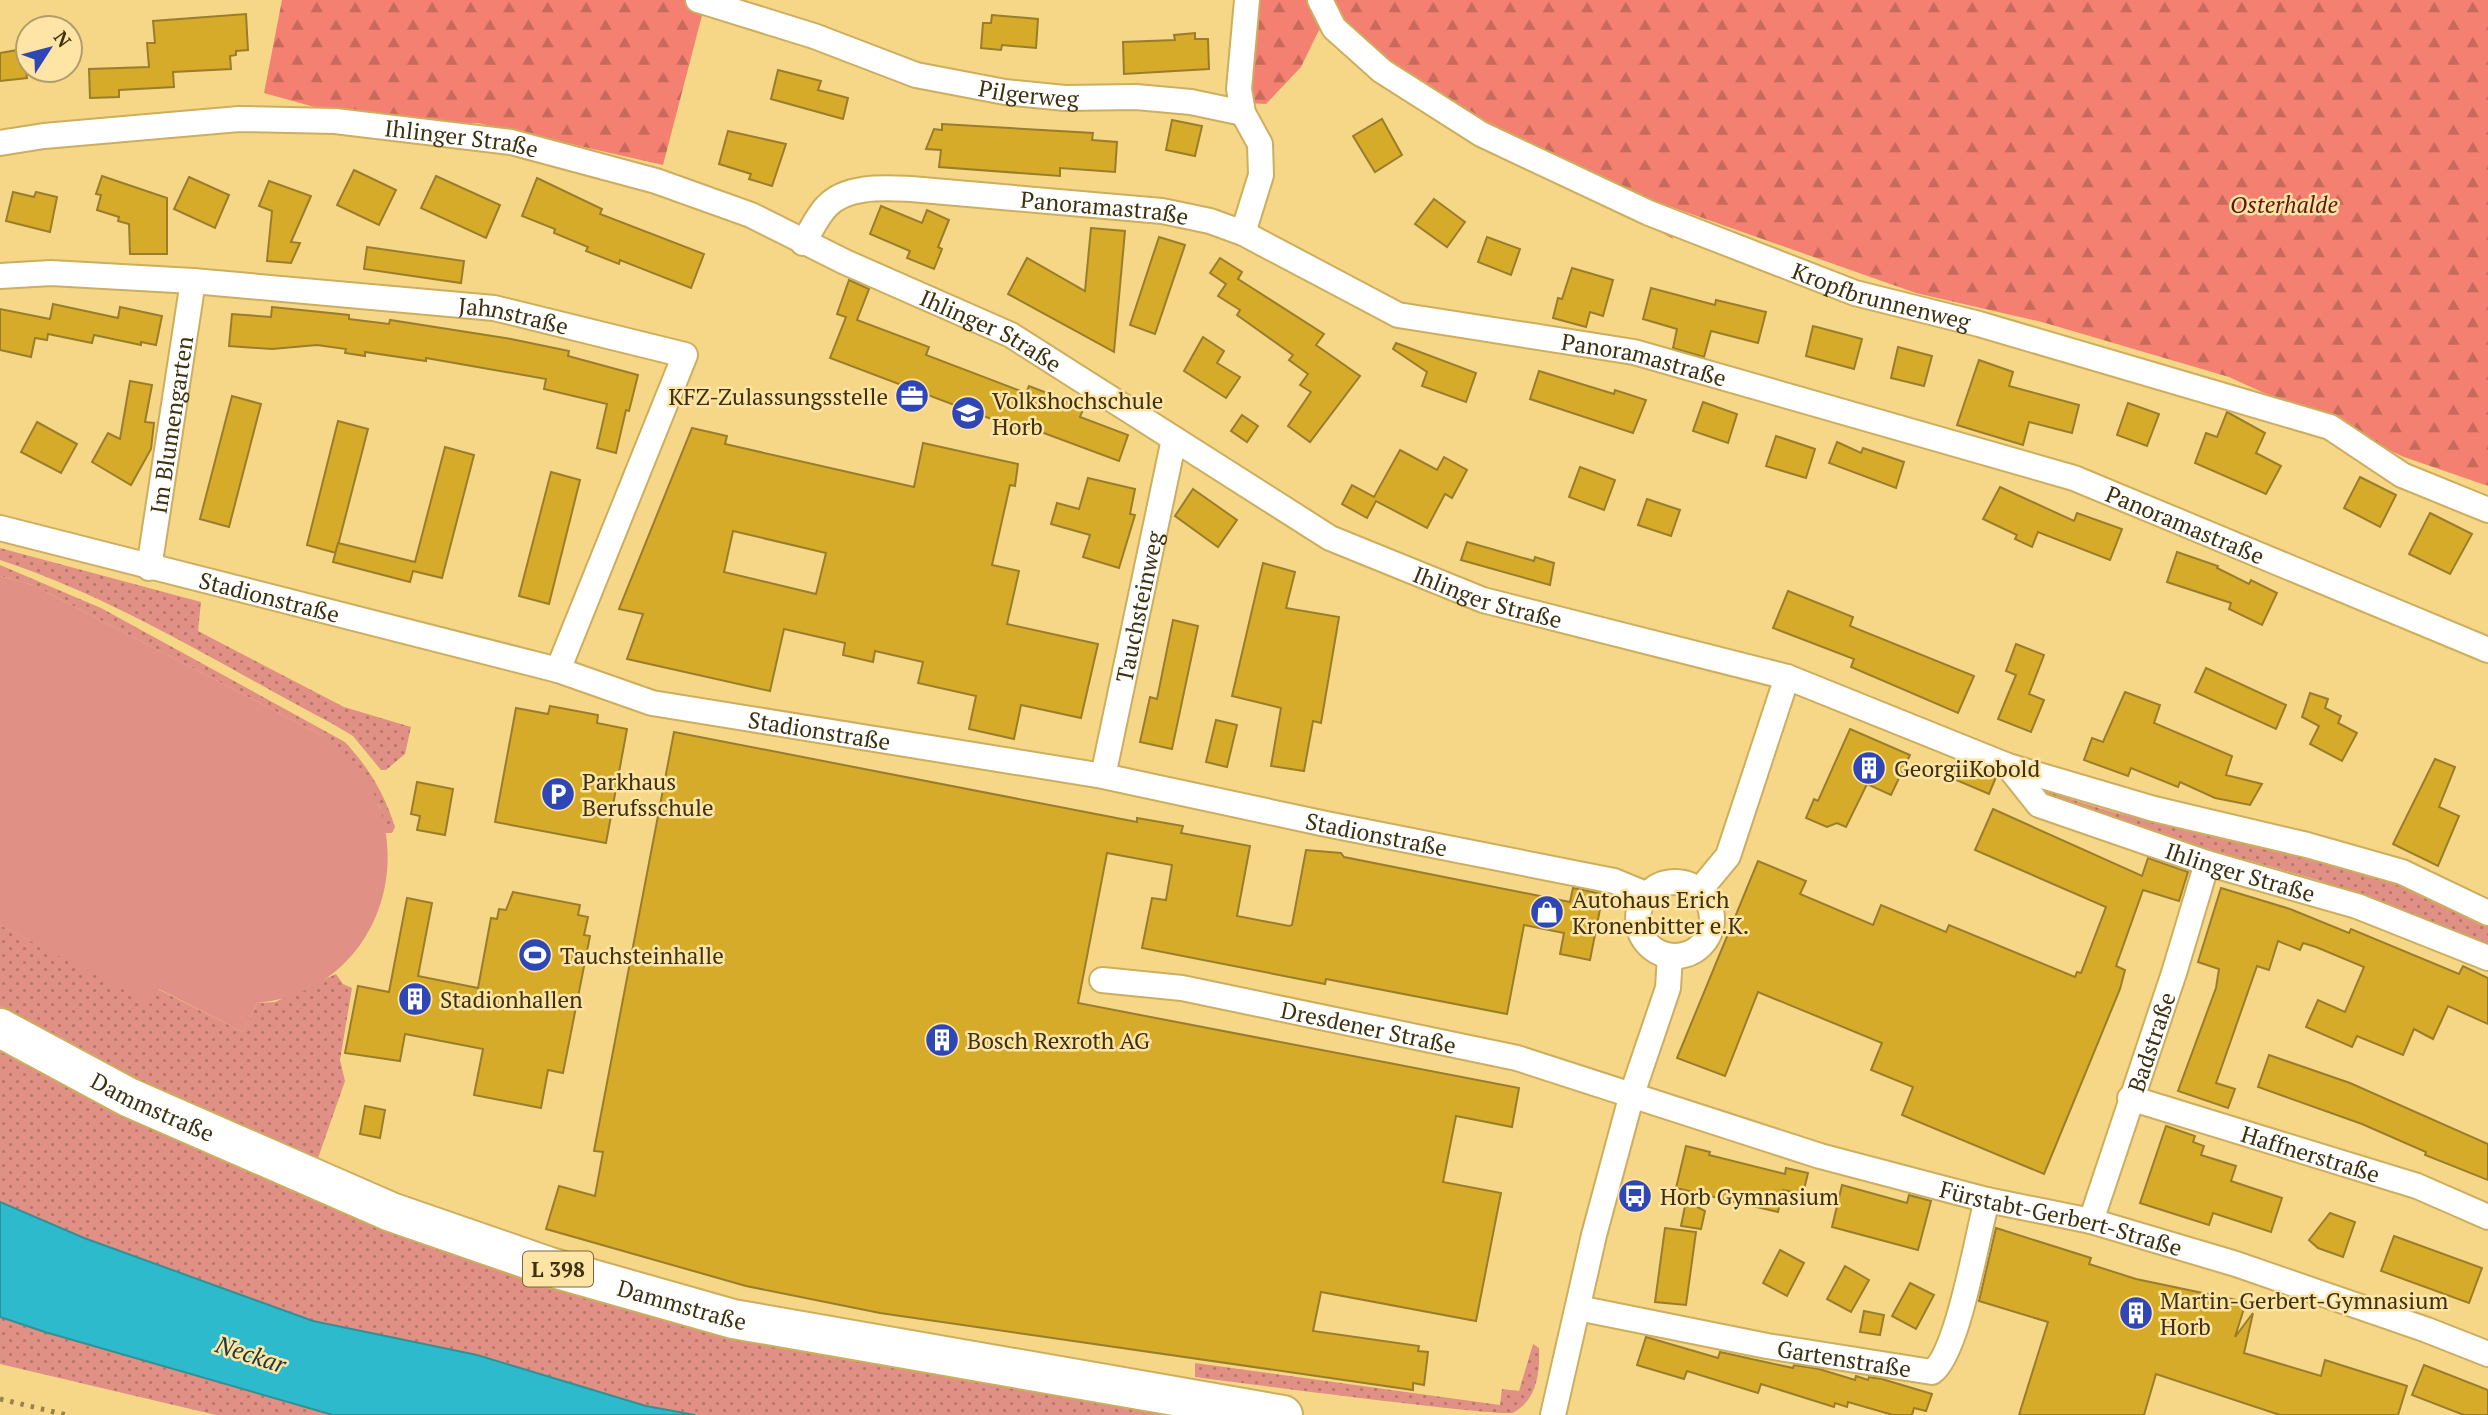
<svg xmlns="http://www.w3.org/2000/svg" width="2488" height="1415" font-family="'PT Serif',serif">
  <defs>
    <pattern id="grass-dots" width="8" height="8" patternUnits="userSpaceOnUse" patternTransform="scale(1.75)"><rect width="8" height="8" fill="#e09084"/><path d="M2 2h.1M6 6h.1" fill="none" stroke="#b7766a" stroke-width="1.8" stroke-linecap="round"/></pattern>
    <pattern id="forest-firs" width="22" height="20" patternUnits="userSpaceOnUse" patternTransform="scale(1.75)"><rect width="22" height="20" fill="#f48071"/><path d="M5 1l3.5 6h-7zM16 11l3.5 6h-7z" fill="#c7695b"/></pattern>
  </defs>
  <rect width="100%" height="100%" fill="#f6d787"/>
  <g fill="url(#grass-dots)">
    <path d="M0 548 201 602 198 631 344 707 411 727 405 754 386 770H381L353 736 331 723C223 666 116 598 0 560Z"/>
    <path d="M0 565 101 608 345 742C369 768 384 793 395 827L392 833H385L379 805 323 736 33 585 0 576Z"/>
    <path d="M2041 788C2115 818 2190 829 2267 845 2344 861 2417 891 2488 923V948L2318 880 2079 813 2040 793Z"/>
    <path d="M0 925 151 1003 158 989 243 1032 257 1003 275 1002 336 974 343 984 352 988 340 1060 345 1081 317 1161 300 1160 0 1014Z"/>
    <path d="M0 1045 372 1222 1183 1415H695L646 1406 477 1355 313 1321 84 1238 0 1202Z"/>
    <path d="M0 1317 45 1332 333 1415H216L0 1364Z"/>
    <path d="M1533 1344 1539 1348C1540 1373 1537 1401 1512 1413 1485 1415 1241 1383 1195 1377V1363L1500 1405 1502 1389 1519 1391Z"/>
  </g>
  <g fill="url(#forest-firs)">
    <path d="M282 0H706L663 165 478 123 394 129 264 93Z"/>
    <path d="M1237 0H2488V486L2404 457 2229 377 2042 322 1916 293 1663 204 1673 239C1581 187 1482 147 1394 90 1366 71 1340 56 1319 30L1301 67 1266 104 1229 102Z"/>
  </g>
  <path fill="#e09084" d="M0 576 33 585 323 736C347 755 369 776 379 806 410 896 355 995 257 1003L243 1032 159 989 151 1004 0 925Z"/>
  <path fill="#2ebacd" stroke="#339194" stroke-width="2" d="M0 1202 84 1238 313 1321 477 1355 646 1406 695 1415H333L45 1332 0 1317Z"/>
  <g fill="#d6ab2a" stroke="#9a7d2b" stroke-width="2" fill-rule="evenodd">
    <path d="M246 14 248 50 236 51V55L230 56 231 69 173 72 174 87 119 90V97L90 98 89 69 149 67 147 43H155L153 21Z"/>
    <path d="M992 15 1038 19 1036 48 1002 45 1001 50 981 48 983 23H991Z"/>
    <path d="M1195 33V39H1208L1209 69 1124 74 1123 42 1175 40 1174 35Z"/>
    <path d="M23 49 27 78 0 81V53Z"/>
    <path d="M778 70 821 81 818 90 848 98 843 119 771 99Z"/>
    <path d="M1382 119 1402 155 1375 172 1353 136Z"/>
    <path d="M1172 120 1202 126 1195 156 1166 150Z"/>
    <path d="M942 124 1093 133 1092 140 1117 142 1115 172 1060 168V176L939 167 941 150 926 149 934 129 942 130Z"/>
    <path d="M728 131 786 144 772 186 749 179 751 174 719 164Z"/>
    <path d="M354 170 396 190 379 225 337 205Z"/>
    <path d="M102 176 167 198V254H130L129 224 118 221 119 217 97 210 101 195 96 194Z"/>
    <path d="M436 176 500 205 486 238 421 208Z"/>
    <path d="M189 177 229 195 215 228 174 209Z"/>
    <path d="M537 178 602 209 600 214 704 254 691 288 620 260 619 264 586 251 588 247 554 233 555 229 522 216Z"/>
    <path d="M269 181 311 196 291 242 300 243 291 263 267 261 272 211 259 206Z"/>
    <path d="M13 192 34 197 36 192 57 197 50 232 6 221Z"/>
    <path d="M1434 199 1465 222 1447 247 1415 224Z"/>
    <path d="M881 206 922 223 927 210 949 220 938 247 942 249 934 269 907 258 910 251 870 234Z"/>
    <path d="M1091 228 1125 231 1114 352 1008 294 1027 258 1085 291Z"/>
    <path d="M1159 237 1185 245 1155 334 1130 325Z"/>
    <path d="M1487 237 1520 249 1511 275 1478 262Z"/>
    <path d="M367 247 464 261 461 283 364 269Z"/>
    <path d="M1220 258 1242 272 1238 279 1324 334 1316 345 1360 376 1310 442 1288 426 1311 392 1300 385 1308 374 1289 360 1293 355 1237 315 1240 310 1218 296 1226 284 1210 273Z"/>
    <path d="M1572 268 1613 280 1603 316 1590 312 1586 327 1553 318 1558 298 1562 299Z"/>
    <path d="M849 280 869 289 857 320 929 347 926 355 1026 393 1029 386 1084 407 1080 417 1128 435 1119 461 1017 423 1015 428 830 358 846 317 837 314Z"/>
    <path d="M1651 288 1715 305 1716 300 1766 312 1758 343 1711 331 1704 357 1673 348 1677 329 1643 319Z"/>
    <path d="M53 304 118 318 120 307 162 316 156 345 141 342V345L94 335 92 343 48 334 47 340 35 338 31 357 0 350V309L50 319Z"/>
    <path d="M272 307 349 315V319L389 324 390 320 511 339 569 351 568 356 638 375 629 411 626 410 616 453 597 448 607 404 544 389 546 379 426 358V361L365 352V356L345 353 346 349 317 345 272 349 229 346 232 314 271 317Z"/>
    <path d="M1813 326 1862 339 1854 369 1806 356Z"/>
    <path d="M1203 337 1224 351 1217 363 1240 377 1226 398 1184 371Z"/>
    <path d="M1396 343 1476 373 1466 402 1422 386 1427 372 1393 349Z"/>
    <path d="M1898 347 1932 356 1924 386 1891 378Z"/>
    <path d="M1979 360 2013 372 2009 386 2079 405 2072 433 2029 422 2023 445 1957 425Z"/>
    <path d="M1539 371 1614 394 1615 390 1646 400 1633 433 1530 399Z"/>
    <path d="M130 381 152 385 145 422 154 423 151 449 131 485 92 462 108 433 120 439Z"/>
    <path d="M232 396 261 404 229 527 200 519Z"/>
    <path d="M1703 402 1737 414 1728 443 1693 431Z"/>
    <path d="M2128 403 2159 414 2147 446 2117 435Z"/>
    <path d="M2227 412 2265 433 2256 453 2281 466 2266 494 2195 463 2206 433 2217 437Z"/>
    <path d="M1242 415 1258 426 1247 442 1231 431Z"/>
    <path d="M338 421 368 429 336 553 307 545Z"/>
    <path d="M37 422 77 444 61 473 21 452Z"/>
    <path d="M692 428 727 436 725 444 914 487 923 443 1018 464 1015 486 1010 485 992 565 1019 571 1007 624 1098 644 1081 718 1021 705 1014 739 969 729 976 696 918 683 923 662 875 651 873 662 843 655 845 643 784 629 770 691 627 659 643 614 619 609ZM733 531 826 553 816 594 724 572Z"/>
    <path d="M1776 436 1815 449 1806 478 1766 466Z"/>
    <path d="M1837 442 1861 453 1863 448 1904 462 1896 488 1829 463Z"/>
    <path d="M445 447 474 455 442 578 413 571 410 582 333 562 338 543 415 562Z"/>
    <path d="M1400 450 1437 470 1444 457 1467 470 1452 498 1445 494 1427 528 1376 501 1367 518 1342 504 1352 485 1374 497Z"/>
    <path d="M1580 467 1615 480 1604 510 1569 497Z"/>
    <path d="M551 472 580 480 549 604 519 596Z"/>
    <path d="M2360 477 2396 495 2380 527 2344 508Z"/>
    <path d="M1088 478 1135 489 1130 514 1135 515 1119 568 1083 557 1090 535 1051 524 1057 503 1079 509Z"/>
    <path d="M2000 487 2074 521 2077 513 2122 529 2110 560 2038 532 2032 547 2015 539 2017 535 1983 519Z"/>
    <path d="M1193 489 1237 520 1218 547 1175 516Z"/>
    <path d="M1647 499 1680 510 1671 536 1638 525Z"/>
    <path d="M2430 513 2472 534 2450 574 2409 554Z"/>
    <path d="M1467 542 1534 561 1535 557 1554 563 1550 585 1461 560Z"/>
    <path d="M2177 552 2218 566 2217 568 2249 584 2251 580 2277 593 2262 625 2229 609 2231 603 2167 582Z"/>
    <path d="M1263 563 1295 572 1286 608 1339 617 1321 723 1313 721 1304 771 1271 766 1281 708 1232 696Z"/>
    <path d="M1788 591 1853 617 1850 626 1974 676 1958 713 1851 667 1854 659 1773 628Z"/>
    <path d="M1173 620 1198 626 1172 749 1140 742 1150 697 1157 699Z"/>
    <path d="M2016 644 2044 655 2029 694 2044 700 2031 732 1998 719 2016 675 2006 671Z"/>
    <path d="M2206 668 2286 705 2276 729 2195 692Z"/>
    <path d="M2125 692 2160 705 2154 723 2232 756 2226 775 2262 784 2250 805 2215 798 2180 782 2178 787 2131 768 2128 776 2084 760 2092 738 2103 742Z"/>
    <path d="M2310 693 2328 699 2325 708 2341 716 2338 723 2357 733 2342 761 2310 744 2319 726 2302 717Z"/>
    <path d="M550 706 598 715 597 723 627 729 606 843 495 822 516 708 548 714Z"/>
    <path d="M1216 720 1237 725 1227 767 1206 762Z"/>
    <path d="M1850 729 1910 755 1891 795 1867 784 1846 827 1837 823 1827 827 1806 818 1814 799 1818 801Z"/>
    <path d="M674 732 1137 822V818L1183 826 1181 833 1250 846 1237 916 1289 926 1292 925 1306 850 1341 853 1344 857 1570 902 1573 888 1603 894 1590 960 1560 954 1564 933 1524 925 1507 1014 1326 979 1325 984 1142 948 1152 898 1166 900 1172 865 1107 853 1078 1003 1519 1088 1512 1127 1456 1116 1443 1182 1501 1193 1476 1321 1321 1292 1313 1331 1419 1346 1418 1351 1428 1352 1424 1385 1413 1383V1390L880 1313 746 1286 546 1229 559 1186 595 1196 603 1152 594 1151Z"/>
    <path d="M2435 759 2455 767 2439 807 2459 816 2438 866 2393 844Z"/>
    <path d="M1956 761 1996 777 1989 794 1949 777Z"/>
    <path d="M417 782 453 789 445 835 417 830 420 816 411 814Z"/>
    <path d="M1993 809 2142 876 2148 858 2188 872 2179 901 2143 890 2116 966 2125 970 2120 989 2044 1174 1902 1115 1913 1087 1871 1070 1882 1043 1758 992 1725 1076 1677 1058 1758 861 1806 881 1800 894 1873 925 1881 905 1946 932 1949 925 2075 977 2077 972 2081 973 2106 907 1975 850Z"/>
    <path d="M2221 888 2290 909 2349 933 2351 929 2459 974 2463 966 2488 978V1024L2448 1006 2433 1039 2414 1029 2403 1055 2357 1036 2352 1047 2306 1027 2318 1000 2345 1012 2364 967 2316 947 2303 943 2300 950 2278 941 2269 970 2257 966 2216 1083 2235 1089 2228 1108 2178 1091 2216 988 2219 969 2198 962Z"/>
    <path d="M513 892 580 905 578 915 588 917 584 935 590 936 563 1073 548 1070 541 1108 474 1095 483 1049 405 1034 400 1061 345 1053 358 986 389 992 407 898 432 903 418 976 478 988 491 918 497 919 499 909 506 910Z"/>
    <path d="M2269 1055 2350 1083 2488 1144V1180L2425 1155 2426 1152 2362 1124 2258 1087Z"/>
    <path d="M365 1106 385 1110 380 1138 360 1134Z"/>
    <path d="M2166 1126 2195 1136 2193 1142 2204 1146 2201 1155 2236 1166 2231 1181 2282 1198 2271 1232 2213 1213 2209 1225 2140 1203Z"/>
    <path d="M1686 1146 1710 1152 1709 1155 1785 1174 1786 1168 1808 1173 1803 1194 1783 1190 1778 1212 1676 1188Z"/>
    <path d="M1842 1185 1907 1203 1909 1195 1931 1201 1918 1250 1832 1227Z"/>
    <path d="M1686 1201 1705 1211 1701 1229 1681 1226Z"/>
    <path d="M2330 1213 2355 1222 2343 1257 2318 1248 2309 1240Z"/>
    <path d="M1665 1228 1696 1232 1686 1305 1655 1302Z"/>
    <path d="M1996 1228 2091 1258 2089 1264 2136 1279 2246 1302 2235 1337 2253 1313 2244 1353 2321 1376 2325 1360 2407 1386 2398 1415H2280L2156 1374 2144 1415H2019L2048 1322 1979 1301Z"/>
    <path d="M2394 1236 2482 1268 2469 1303 2381 1271Z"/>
    <path d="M1780 1250 1804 1263 1787 1296 1763 1283Z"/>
    <path d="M1845 1266 1869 1280 1851 1312 1827 1299Z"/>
    <path d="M1910 1283 1934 1295 1916 1329 1892 1316Z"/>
    <path d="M1864 1311 1884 1315 1880 1335 1860 1332Z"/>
    <path d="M1646 1337 1718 1358 1720 1352 1793 1368 1794 1365 1819 1369 1855 1380 1856 1376 1868 1380 1869 1377 1882 1379 1932 1394 1926 1411 1914 1408 1912 1415H1893L1848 1402 1847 1407 1835 1403 1834 1407 1761 1384 1758 1393 1687 1371 1684 1379 1637 1365Z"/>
    <path d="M2424 1365 2488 1390V1415H2464L2412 1395Z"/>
  </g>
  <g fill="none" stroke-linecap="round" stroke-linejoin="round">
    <g stroke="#cdae5f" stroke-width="28">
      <g id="street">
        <path id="s1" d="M698 0 814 36 916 75 1005 92 1065 98 1136 97 1191 102 1243 113"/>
        <path id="s2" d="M1320 0 1334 28 1382 71 1481 134 1649 213 1855 293 1979 324 2330 427 2402 475 2488 510"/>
        <path id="s3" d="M0 143 44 136 239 119 335 121 511 142 656 181 751 215 845 262 1011 335 1330 538 1483 600 1787 677 2008 766 2154 809 2307 845 2402 872 2488 913"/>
        <path d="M1243 233 1261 175 1260 144 1243 113 1239 89 1247 0"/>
        <path id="s4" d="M803 243C811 231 817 216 827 206 847 185 885 188 911 189L1162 211 1210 221 1243 233 1398 315 1634 352 2074 478 2488 650"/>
        <path id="s5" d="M0 276 51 273 193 281 494 308 685 355 558 670"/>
        <path id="s6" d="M0 528 558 670 652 703 1103 776 1326 824 1614 881 1648 895"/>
        <path id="s7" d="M149 568 193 281"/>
        <path id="s8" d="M2008 766 2039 805 2207 863 2357 906 2488 958"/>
        <path id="s9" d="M1103 776 1174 439"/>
        <circle cx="1675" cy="919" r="37"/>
        <path d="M1699 891 1728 856 1787 677"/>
        <path id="s10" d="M1102 980 1182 988 1517 1058 1820 1156 1987 1200 2091 1221 2236 1264 2427 1330 2488 1354"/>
        <path id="s11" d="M2130 1098 2417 1186 2488 1217"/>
        <path id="s12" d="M2091 1221 2174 973 2207 863"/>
        <path id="s13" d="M1578 1308 1767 1346 1932 1372C1958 1354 1977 1236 1987 1200"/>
        <path d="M1553 1415 1594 1235 1632 1094 1668 988 1670 956"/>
      </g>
    </g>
    <g stroke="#cdae5f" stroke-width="42">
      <g id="primary">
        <path id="s14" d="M0 1028 128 1097 391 1212 550 1267 733 1319 1283 1415"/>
      </g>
    </g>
    <use href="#street" stroke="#fff" stroke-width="24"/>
    <use href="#primary" stroke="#fff" stroke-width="38"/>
    <path stroke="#978249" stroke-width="5" stroke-dasharray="3.5 7" stroke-linecap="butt" d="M0 1399 67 1415"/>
  </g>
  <defs>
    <g id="office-disc" transform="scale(1.75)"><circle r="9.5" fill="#2f46b7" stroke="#fee5a6"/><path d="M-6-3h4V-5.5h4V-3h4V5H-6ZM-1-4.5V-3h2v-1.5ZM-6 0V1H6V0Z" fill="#fff"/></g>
    <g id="university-disc" transform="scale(1.75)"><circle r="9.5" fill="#2f46b7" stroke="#fee5a6"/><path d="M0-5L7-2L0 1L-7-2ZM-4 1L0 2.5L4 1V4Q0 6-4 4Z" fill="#fff"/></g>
    <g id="building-disc" transform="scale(1.75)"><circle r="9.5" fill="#2f46b7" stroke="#fee5a6"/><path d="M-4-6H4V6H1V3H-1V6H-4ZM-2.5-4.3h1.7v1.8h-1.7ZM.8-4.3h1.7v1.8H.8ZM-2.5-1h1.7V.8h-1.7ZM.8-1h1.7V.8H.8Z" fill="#fff"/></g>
    <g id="parking-disc" transform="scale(1.75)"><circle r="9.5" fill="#2f46b7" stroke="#fee5a6"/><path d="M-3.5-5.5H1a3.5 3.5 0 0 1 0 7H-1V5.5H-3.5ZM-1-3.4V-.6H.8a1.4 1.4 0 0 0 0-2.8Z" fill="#fff"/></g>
    <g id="shop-disc" transform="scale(1.75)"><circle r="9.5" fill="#2f46b7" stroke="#fee5a6"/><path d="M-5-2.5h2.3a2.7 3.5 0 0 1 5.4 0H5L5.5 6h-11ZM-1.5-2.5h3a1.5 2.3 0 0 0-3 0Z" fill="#fff"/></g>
    <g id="stadium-disc" transform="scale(1.75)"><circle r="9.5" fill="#2f46b7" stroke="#fee5a6"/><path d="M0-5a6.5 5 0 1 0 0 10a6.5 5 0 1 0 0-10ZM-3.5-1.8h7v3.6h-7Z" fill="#fff"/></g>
    <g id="bus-disc" transform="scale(1.75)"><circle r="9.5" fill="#2f46b7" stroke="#fee5a6"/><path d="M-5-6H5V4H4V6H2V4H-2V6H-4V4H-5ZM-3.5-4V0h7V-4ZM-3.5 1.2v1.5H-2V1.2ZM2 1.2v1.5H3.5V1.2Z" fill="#fff"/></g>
  </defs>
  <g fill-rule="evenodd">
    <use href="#office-disc" x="912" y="396"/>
    <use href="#university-disc" x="968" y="413"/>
    <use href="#building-disc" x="1869" y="768"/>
    <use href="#parking-disc" x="558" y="794"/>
    <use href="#shop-disc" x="1547" y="912"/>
    <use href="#stadium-disc" x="535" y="955"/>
    <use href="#building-disc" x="415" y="999"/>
    <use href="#building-disc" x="942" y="1040"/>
    <use href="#bus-disc" x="1635" y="1196"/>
    <use href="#building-disc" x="2136" y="1313"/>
  </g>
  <g text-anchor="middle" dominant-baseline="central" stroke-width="5" stroke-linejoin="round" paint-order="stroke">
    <rect fill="#fee5a6" stroke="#78673c" stroke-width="2" x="523" y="1251.5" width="70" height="35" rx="5"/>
    <g font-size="21" font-weight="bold" fill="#3e310f">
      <text x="558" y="1269">L 398</text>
    </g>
    <g font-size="23" fill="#3e310f" stroke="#fee5a6">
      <text stroke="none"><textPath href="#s1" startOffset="345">Pilgerweg</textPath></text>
      <text stroke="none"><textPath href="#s3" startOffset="464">Ihlinger Straße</textPath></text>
      <text stroke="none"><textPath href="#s4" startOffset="327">Panoramastraße</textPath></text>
      <text stroke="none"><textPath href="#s2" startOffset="646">Kropfbrunnenweg</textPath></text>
      <text stroke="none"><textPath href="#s5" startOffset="516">Jahnstraße</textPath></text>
      <text stroke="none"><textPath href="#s3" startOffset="1031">Ihlinger Straße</textPath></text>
      <text stroke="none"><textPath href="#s4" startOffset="894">Panoramastraße</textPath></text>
      <text stroke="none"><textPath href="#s7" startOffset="145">Im Blumengarten</textPath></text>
      <text stroke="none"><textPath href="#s4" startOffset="1461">Panoramastraße</textPath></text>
      <text stroke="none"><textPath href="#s3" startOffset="1598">Ihlinger Straße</textPath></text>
      <text stroke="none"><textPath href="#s6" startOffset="278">Stadionstraße</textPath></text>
      <text stroke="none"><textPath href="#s9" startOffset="173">Tauchsteinweg</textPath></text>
      <text stroke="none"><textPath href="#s6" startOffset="845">Stadionstraße</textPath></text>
      <text stroke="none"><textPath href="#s6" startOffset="1412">Stadionstraße</textPath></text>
      <text stroke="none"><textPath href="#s8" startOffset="262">Ihlinger Straße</textPath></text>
      <text stroke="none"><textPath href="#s10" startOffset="271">Dresdener Straße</textPath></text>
      <text stroke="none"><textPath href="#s12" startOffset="189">Badstraße</textPath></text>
      <text stroke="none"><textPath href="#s14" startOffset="172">Dammstraße</textPath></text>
      <text stroke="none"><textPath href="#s11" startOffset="189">Haffnerstraße</textPath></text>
      <text stroke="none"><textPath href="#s10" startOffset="990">Fürstabt-Gerbert-Straße</textPath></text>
      <text stroke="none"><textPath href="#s14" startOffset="738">Dammstraße</textPath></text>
      <text stroke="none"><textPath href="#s13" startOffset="271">Gartenstraße</textPath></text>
    </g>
    <g font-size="23" font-style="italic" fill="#5f1711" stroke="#fee5a6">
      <text x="2284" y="204">Osterhalde</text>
    </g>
    <g font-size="23" fill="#3e310f" stroke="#fee5a6" text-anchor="start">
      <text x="888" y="396" text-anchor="end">KFZ-Zulassungsstelle</text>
      <text x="992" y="400">Volkshochschule<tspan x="992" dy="26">Horb</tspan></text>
      <text x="1894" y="768">GeorgiiKobold</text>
      <text x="582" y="781">Parkhaus<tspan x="582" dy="26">Berufsschule</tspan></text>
      <text x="1572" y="899">Autohaus Erich<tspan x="1572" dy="26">Kronenbitter e.K.</tspan></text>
      <text x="560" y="955">Tauchsteinhalle</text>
      <text x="440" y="999">Stadionhallen</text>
      <text x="967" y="1040">Bosch Rexroth AG</text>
      <text x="1660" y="1196">Horb Gymnasium</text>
      <text x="2160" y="1300">Martin-Gerbert-Gymnasium<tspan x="2160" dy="26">Horb</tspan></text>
    </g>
    <g font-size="24" font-style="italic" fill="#1d393d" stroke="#fee5a6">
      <text transform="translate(251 1354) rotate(18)">Neckar</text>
    </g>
  </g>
  <g transform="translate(49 49) rotate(54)"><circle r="33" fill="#fee5a6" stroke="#b19d6a" stroke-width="2"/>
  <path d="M0-5L12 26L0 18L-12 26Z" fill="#2f46b7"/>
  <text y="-10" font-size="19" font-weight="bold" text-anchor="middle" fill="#3e310f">N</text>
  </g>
</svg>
